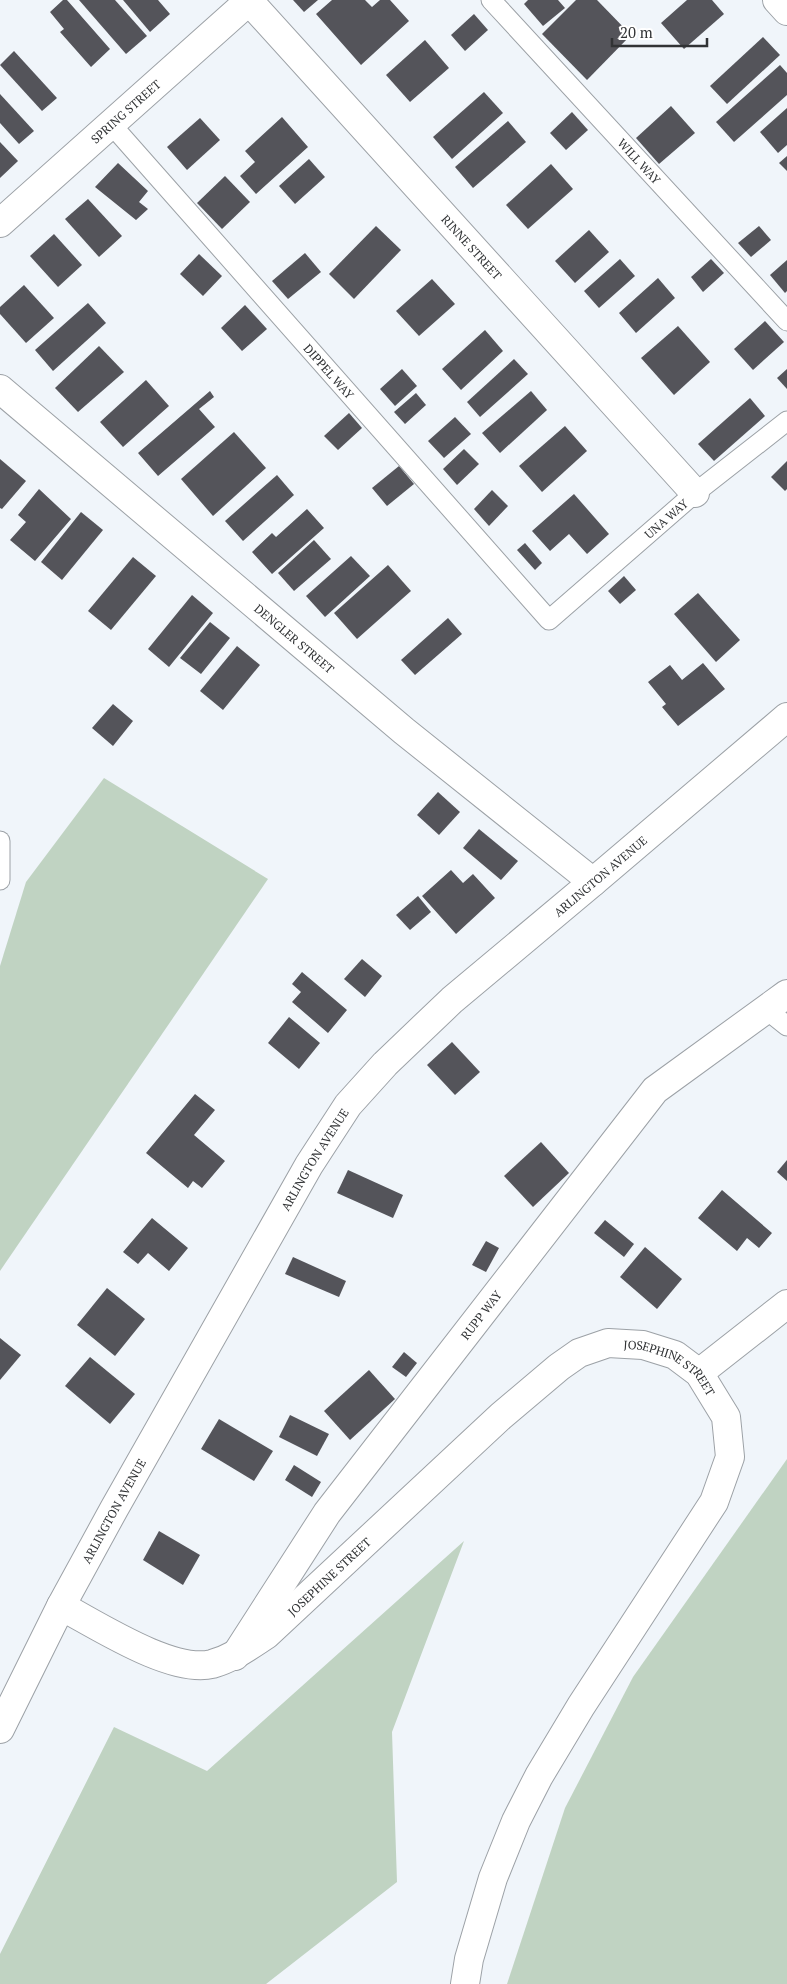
<svg xmlns="http://www.w3.org/2000/svg" width="787" height="1984" font-family="'PT Serif',serif">
  <rect width="100%" height="100%" fill="#f0f5fa"/>
  <g fill="#c0d3c2">
    <path d="M104 778 268 879 0 1271V966L26 882Z"/>
    <path d="M787 1459V1984H507L565 1808 633 1677Z"/>
    <path d="M464 1541 392 1732 397 1882 266 1984H0V1954L114 1727 207 1771Z"/>
  </g>
  <g fill="#54545a">
    <path d="M63 0H67L110 49 91 67 60 32 64 29 50 12Z"/>
    <path d="M79 0H115L147 36 126 54Z"/>
    <path d="M123 0H158L170 14 150 32Z"/>
    <path d="M293 0H318L304 12Z"/>
    <path d="M332 0H365L372 7 380 0H390L409 21 361 65 316 14Z"/>
    <path d="M528 0H558L565 8 543 26 524 4Z"/>
    <path d="M576 0H597L631 35 587 80 542 34Z"/>
    <path d="M687 0H712L724 14 684 49 661 23Z"/>
    <path d="M474 14 488 30 465 51 451 35Z"/>
    <path d="M763 37 780 55 727 104 710 86Z"/>
    <path d="M425 40 449 68 410 102 386 75Z"/>
    <path d="M14 51 57 98 42 111 0 65Z"/>
    <path d="M780 65 787 73V95L734 142 716 122Z"/>
    <path d="M484 92 503 113 452 159 433 137Z"/>
    <path d="M0 94 34 131 19 144 0 123Z"/>
    <path d="M671 106 695 133 659 164 636 138Z"/>
    <path d="M787 108V145L778 153 760 132Z"/>
    <path d="M572 112 588 130 566 150 550 133Z"/>
    <path d="M282 117 308 147 256 194 240 176 255 162 245 151Z"/>
    <path d="M200 118 220 140 187 170 167 147Z"/>
    <path d="M508 121 526 142 473 188 455 167Z"/>
    <path d="M0 142 18 161 0 178Z"/>
    <path d="M787 156V171L779 163Z"/>
    <path d="M309 159 325 177 295 204 279 186Z"/>
    <path d="M118 163 148 191 139 202 148 209 136 220 95 187Z"/>
    <path d="M551 164 573 189 528 229 506 205Z"/>
    <path d="M225 176 250 202 222 229 197 203Z"/>
    <path d="M88 199 122 236 99 257 65 219Z"/>
    <path d="M376 226 401 250 354 299 329 274Z"/>
    <path d="M759 226 771 240 751 257 738 243Z"/>
    <path d="M589 230 609 252 575 283 555 261Z"/>
    <path d="M54 234 82 265 58 287 30 256Z"/>
    <path d="M305 253 321 272 288 299 272 281Z"/>
    <path d="M199 254 222 276 203 296 180 274Z"/>
    <path d="M620 259 635 276 599 308 584 291Z"/>
    <path d="M711 259 724 273 703 292 691 277Z"/>
    <path d="M787 260V291L785 293 770 275Z"/>
    <path d="M658 278 675 298 636 333 619 313Z"/>
    <path d="M432 279 455 304 419 336 396 311Z"/>
    <path d="M24 285 54 318 26 343 0 314V307Z"/>
    <path d="M88 303 106 323 53 371 35 350Z"/>
    <path d="M245 305 267 329 242 351 221 328Z"/>
    <path d="M765 321 784 342 753 370 734 349Z"/>
    <path d="M678 326 710 362 674 395 641 358Z"/>
    <path d="M485 330 503 351 461 390 442 369Z"/>
    <path d="M99 346 124 372 78 412 55 388Z"/>
    <path d="M514 359 528 374 480 417 467 402Z"/>
    <path d="M402 369 417 386 395 406 380 389Z"/>
    <path d="M787 369V389L777 378Z"/>
    <path d="M146 380 169 406 123 447 100 422Z"/>
    <path d="M210 391 214 397 199 409 215 427 158 476 138 453Z"/>
    <path d="M531 391 547 410 500 453 482 433Z"/>
    <path d="M416 393 426 405 405 424 394 412Z"/>
    <path d="M750 398 765 416 714 461 698 444Z"/>
    <path d="M349 413 362 428 338 450 324 436Z"/>
    <path d="M455 417 471 434 444 458 428 441Z"/>
    <path d="M565 426 587 451 542 492 519 466Z"/>
    <path d="M234 432 266 468 213 516 181 479Z"/>
    <path d="M464 449 479 464 457 485 443 469Z"/>
    <path d="M0 459 26 481 2 509 0 508Z"/>
    <path d="M787 461V489L785 491 771 477Z"/>
    <path d="M399 466 414 484 387 506 372 488Z"/>
    <path d="M277 475 294 495 243 541 225 521Z"/>
    <path d="M39 489 71 519 35 561 10 540 26 522 18 515Z"/>
    <path d="M492 490 508 506 489 526 474 509Z"/>
    <path d="M574 494 609 534 587 554 569 534 550 551 532 531Z"/>
    <path d="M307 509 324 528 272 574 252 552 272 533 276 537Z"/>
    <path d="M81 512 103 530 62 580 41 562Z"/>
    <path d="M314 540 331 559 294 591 278 573Z"/>
    <path d="M525 543 542 563 535 570 517 550Z"/>
    <path d="M351 556 370 576 325 617 306 596Z"/>
    <path d="M133 557 156 576 111 630 88 611Z"/>
    <path d="M388 565 411 591 357 639 334 613Z"/>
    <path d="M624 576 636 590 620 604 608 591Z"/>
    <path d="M698 593 740 640 716 662 674 614Z"/>
    <path d="M192 595 213 613 169 667 148 649Z"/>
    <path d="M448 618 462 634 415 675 401 660Z"/>
    <path d="M210 622 230 638 201 674 180 658Z"/>
    <path d="M237 646 260 665 223 710 200 691Z"/>
    <path d="M703 663 725 689 678 726 662 707 666 704 648 682 670 665 682 680Z"/>
    <path d="M113 704 133 721 113 746 92 728Z"/>
    <path d="M438 792 460 812 439 835 417 815Z"/>
    <path d="M479 829 518 861 501 880 463 848Z"/>
    <path d="M451 870 463 883 473 874 495 898 456 934 422 896Z"/>
    <path d="M418 896 431 912 410 930 396 915Z"/>
    <path d="M362 959 382 976 365 997 344 979Z"/>
    <path d="M302 972 347 1010 328 1033 292 1002 301 992 292 984Z"/>
    <path d="M289 1017 320 1043 299 1069 268 1043Z"/>
    <path d="M452 1042 480 1072 455 1095 427 1065Z"/>
    <path d="M195 1094 215 1110 194 1135 225 1161 202 1188 193 1181 188 1188 146 1153Z"/>
    <path d="M541 1142 569 1173 533 1207 504 1176Z"/>
    <path d="M787 1160V1181L777 1172Z"/>
    <path d="M348 1170 403 1195 393 1218 337 1193Z"/>
    <path d="M722 1190 772 1233 759 1248 747 1238 737 1251 698 1218Z"/>
    <path d="M152 1218 188 1248 169 1271 148 1253 138 1264 123 1252Z"/>
    <path d="M605 1220 634 1244 624 1257 594 1233Z"/>
    <path d="M486 1241 499 1248 486 1272 472 1265Z"/>
    <path d="M645 1247 682 1279 657 1309 620 1277Z"/>
    <path d="M293 1257 346 1281 339 1297 285 1274Z"/>
    <path d="M107 1288 145 1319 115 1356 77 1325Z"/>
    <path d="M0 1338 21 1355 0 1380Z"/>
    <path d="M404 1352 417 1363 406 1377 392 1367Z"/>
    <path d="M90 1357 135 1394 110 1424 65 1386Z"/>
    <path d="M369 1370 395 1399 350 1440 324 1411Z"/>
    <path d="M290 1415 329 1434 317 1456 279 1437Z"/>
    <path d="M219 1419 273 1451 254 1481 201 1449Z"/>
    <path d="M294 1465 321 1482 312 1497 285 1480Z"/>
    <path d="M159 1531 200 1555 183 1585 143 1560Z"/>
  </g>
  <g fill="none" stroke-linecap="round" stroke-linejoin="round">
    <g stroke="#9ca1a6" stroke-width="21">
      <g id="service">
        <path id="s1" d="M491 0 787 321"/>
        <path id="s2" d="M110 123 549 620 695 493 787 421"/>
        <path d="M0 880V841"/>
        <path d="M767 1010 787 1026"/>
      </g>
    </g>
    <g stroke="#9ca1a6" stroke-width="30">
      <g id="minor">
        <path d="M777 0 787 11"/>
        <path id="s3" d="M249 1 695 493"/>
        <path id="s4" d="M0 389 404 731 593 882"/>
        <path d="M699 1373 787 1304"/>
        <path id="s5" d="M235 1656 327 1513 655 1090 787 994"/>
      </g>
    </g>
    <g stroke="#9ca1a6" stroke-width="30">
      <g id="tertiary">
        <path id="s6" d="M0 223 250 0"/>
        <path id="s7" d="M61 1606C97 1625 172 1674 212 1664 233 1658 249 1646 266 1635L501 1416 559 1367 579 1353 608 1343 643 1345 675 1355 699 1373 726 1417 730 1457 714 1502 581 1706 539 1776 516 1821 493 1878 469 1959 465 1984"/>
        <path id="s8" d="M0 1729 61 1606 114 1509 309 1165 348 1105 385 1064 452 1000 593 882 787 717"/>
      </g>
    </g>
    <use href="#service" stroke="#fff" stroke-width="19"/>
    <use href="#minor" stroke="#fff" stroke-width="28"/>
    <use href="#tertiary" stroke="#fff" stroke-width="28"/>
  </g>
  <g text-anchor="middle" dominant-baseline="central" stroke-width="5" stroke-linejoin="round" paint-order="stroke">
    <g font-size="12" fill="#313335" stroke="#fff">
      <text stroke="none"><textPath href="#s6" startOffset="168">SPRING STREET</textPath></text>
      <text stroke="none"><textPath href="#s1" startOffset="219">WILL WAY</textPath></text>
      <text stroke="none"><textPath href="#s3" startOffset="332">RINNE STREET</textPath></text>
      <text stroke="none"><textPath href="#s2" startOffset="331">DIPPEL WAY</textPath></text>
      <text stroke="none"><textPath href="#s2" startOffset="818">UNA WAY</textPath></text>
      <text stroke="none"><textPath href="#s4" startOffset="386">DENGLER STREET</textPath></text>
      <text stroke="none"><textPath href="#s8" startOffset="1056">ARLINGTON AVENUE</textPath></text>
      <text stroke="none"><textPath href="#s8" startOffset="651">ARLINGTON AVENUE</textPath></text>
      <text stroke="none"><textPath href="#s5" startOffset="421">RUPP WAY</textPath></text>
      <text stroke="none"><textPath href="#s7" startOffset="748">JOSEPHINE STREET</textPath></text>
      <text stroke="none"><textPath href="#s8" startOffset="246">ARLINGTON AVENUE</textPath></text>
      <text stroke="none"><textPath href="#s7" startOffset="312">JOSEPHINE STREET</textPath></text>
    </g>
  </g>
  <path d="M612 38v8h95v-8" fill="none" stroke="#313335" stroke-width="2.5"/>
  <text x="620" y="38" font-size="15" fill="#313335" stroke="#ffffff" stroke-width="4" paint-order="stroke">20 m</text>
</svg>
